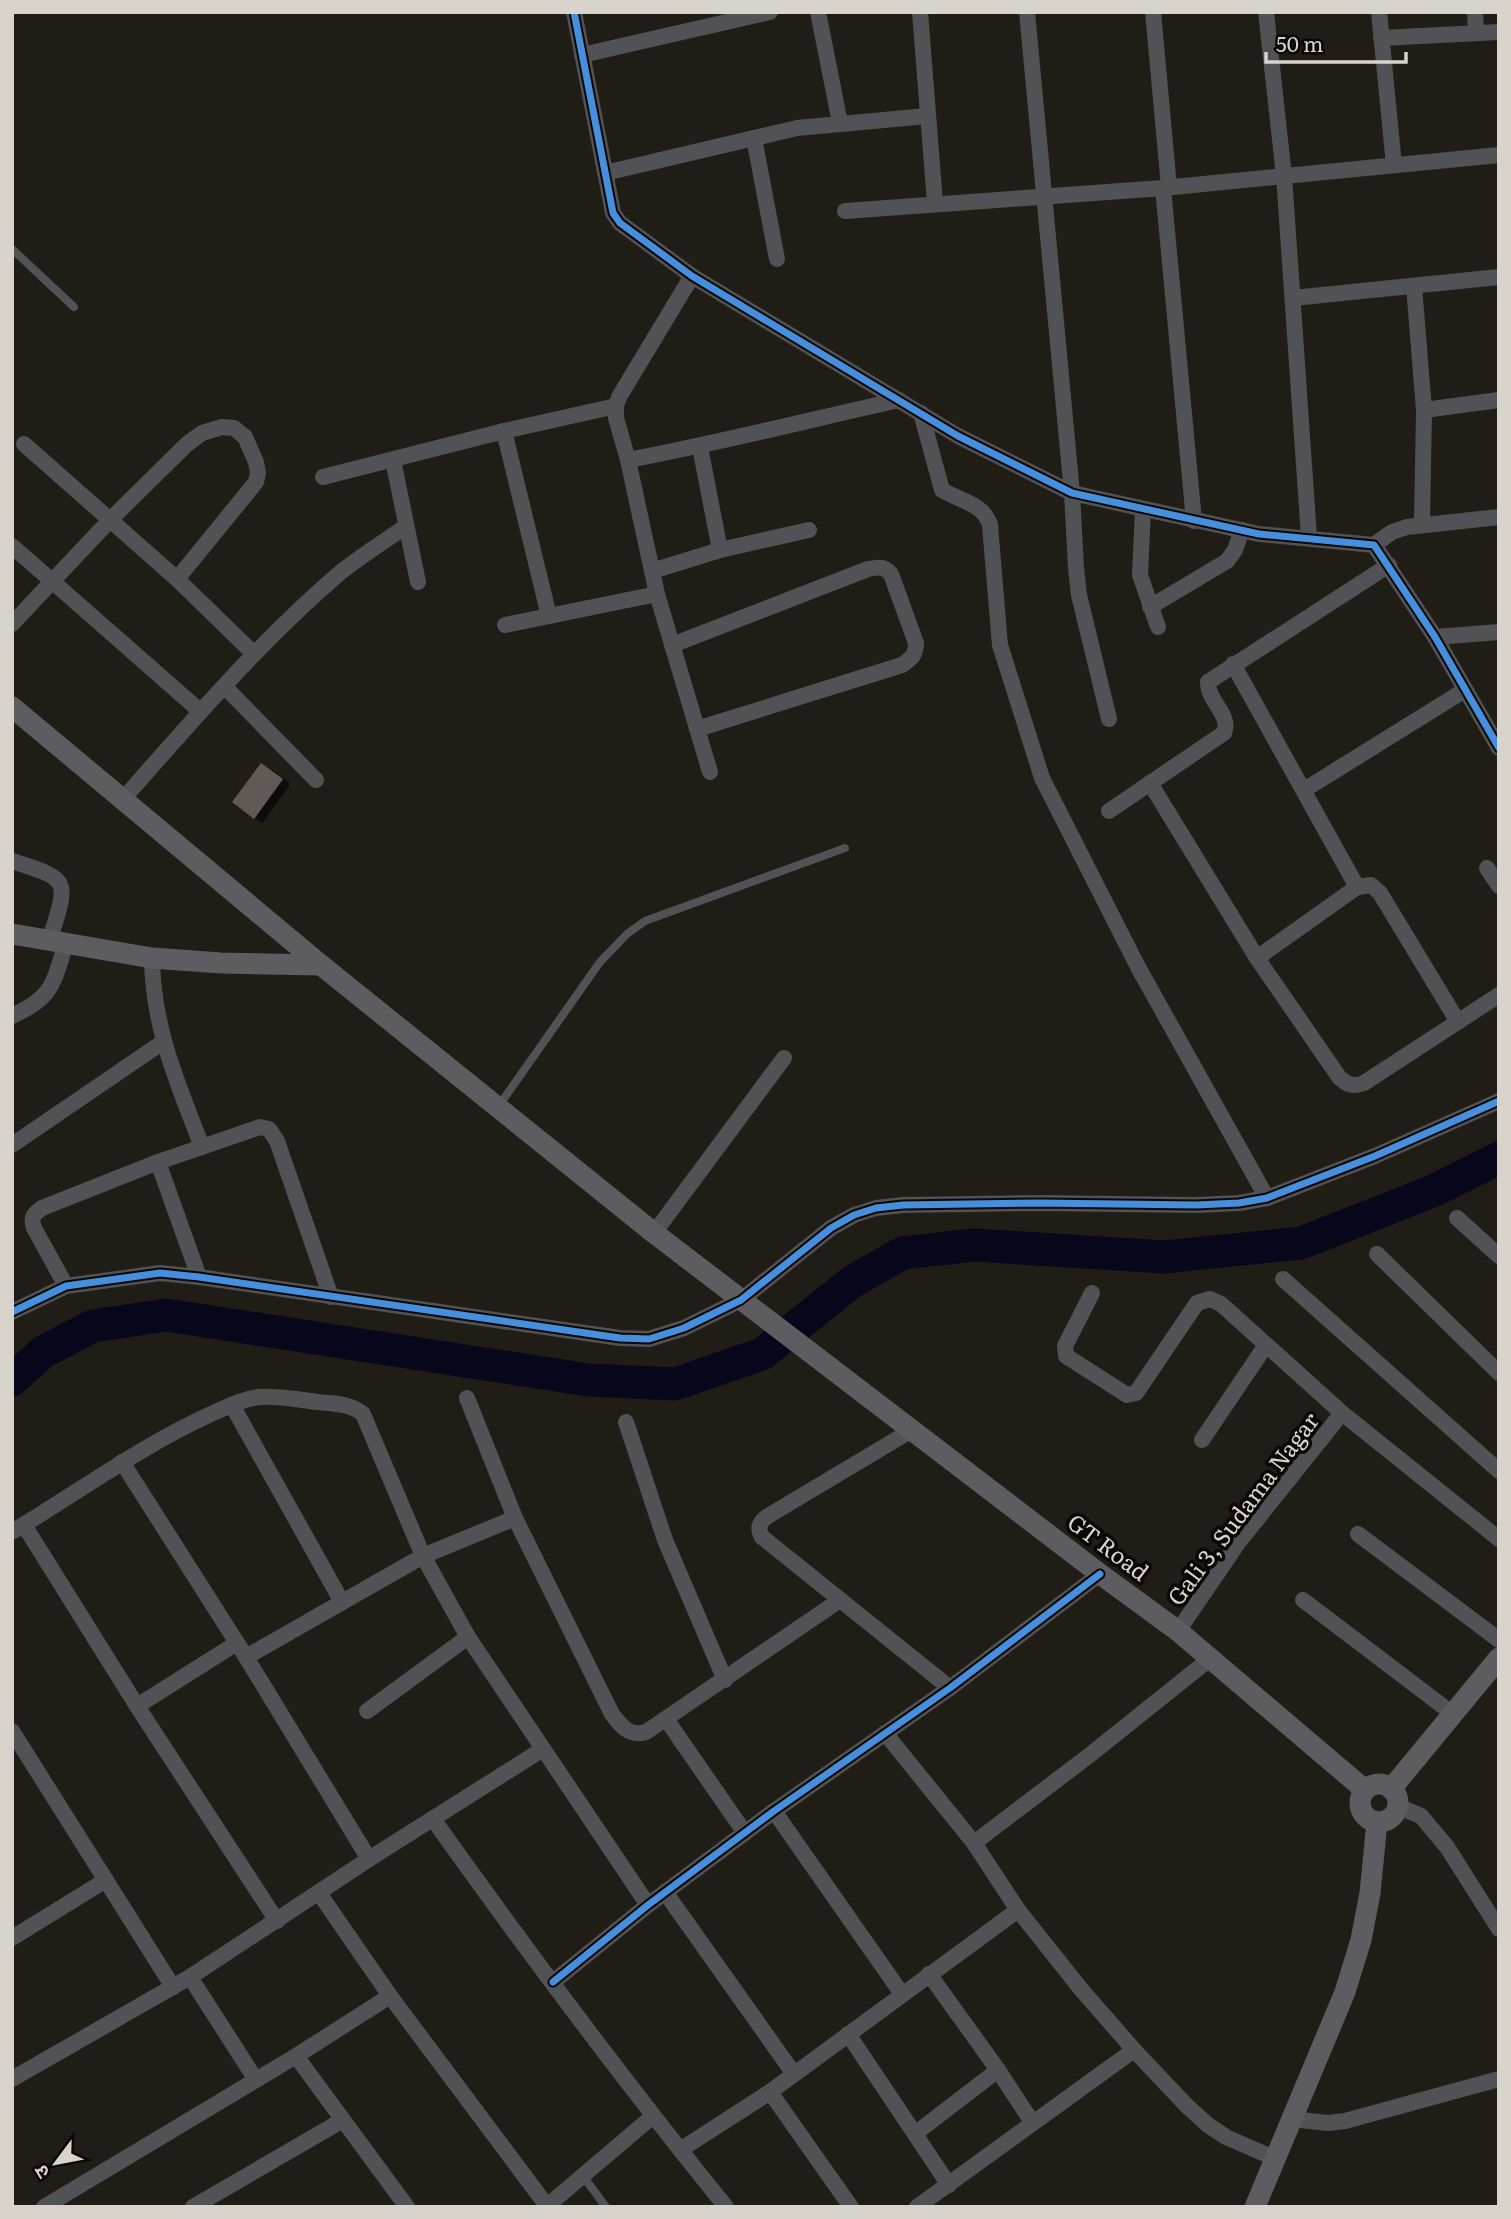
<svg xmlns="http://www.w3.org/2000/svg" width="1511" height="2219" font-family="Literata,'Noto Sans Devanagari',serif">
  <defs>
    <filter id="shadow"><feDropShadow dx="8" dy="4.5" stdDeviation="0" flood-color="#0009"/></filter>
  </defs>
  <rect width="100%" height="100%" fill="#201c16"/>
  <g fill="none" stroke-linecap="round" stroke-linejoin="round">
    <path stroke="#07071b" stroke-width="33" d="M12 1380 43 1352 93 1326 166 1315 589 1380 675 1384 762 1354 853 1281 903 1253 974 1245 1164 1257 1301 1243 1433 1191 1499 1158"/>
  </g>
  <path fill="#5e5a54" filter="url(#shadow)" d="M261 763 283 779 254 819 232 802Z"/>
  <g fill="none" stroke-linecap="round" stroke-linejoin="round">
    <g stroke="#515255" stroke-width="8">
      <path d="M12 249 74 307"/>
      <path d="M498 1107 600 962 627 934 645 921 845 848"/>
      <path d="M583 2176 606 2207"/>
    </g>
    <g stroke="#515255" stroke-width="16">
      <path d="M574 12 613 213 620 223 692 276 958 436 1072 493 1259 534 1374 545 1435 637 1499 748"/>
      <path d="M818 12 840 123"/>
      <path d="M920 12 935 203"/>
      <path d="M1027 12 1072 493 1076 568 1079 595 1109 719"/>
      <path d="M1153 12 1169 187"/>
      <path d="M1266 12 1284 176 1309 537"/>
      <path d="M1379 12 1394 165"/>
      <path d="M1475 12 1476 33"/>
      <path d="M1381 38 1499 32"/>
      <path d="M582 55 770 12"/>
      <path d="M754 138 777 259"/>
      <path d="M605 173 797 128 927 116"/>
      <path d="M1163 188 1194 521"/>
      <path d="M845 211 1163 188 1499 155"/>
      <path d="M692 276 619 397 616 406V418L628 460 657 594 710 772"/>
      <path d="M1414 286 1424 410 1422 523"/>
      <path d="M1293 298 1499 277"/>
      <path d="M1424 410 1499 400"/>
      <path d="M921 413 942 490C960 501 983 503 990 525L1000 645 1042 778 1138 967 1267 1198"/>
      <path d="M504 431 549 616"/>
      <path d="M24 444 177 579 254 654"/>
      <path d="M700 447 720 550"/>
      <path d="M393 460 418 582"/>
      <path d="M628 460C719 443 809 420 899 400"/>
      <path d="M323 477 504 431 616 406"/>
      <path d="M1143 509 1140 575 1158 627"/>
      <path d="M1374 545 1392 532 1407 527 1499 517"/>
      <path d="M12 546 200 711"/>
      <path d="M652 571 720 550 809 530"/>
      <path d="M1150 607 1227 561 1235 550 1242 530"/>
      <path d="M12 624 110 520 187 444 202 433 222 427 234 428 245 437 256 462 258 473 256 482 177 579"/>
      <path d="M505 625 657 594"/>
      <path d="M1435 637 1499 632"/>
      <path d="M672 645 868 569C878 567 884 566 891 574L916 643C916 655 911 659 902 665L697 729"/>
      <path d="M1233 664 1357 887"/>
      <path d="M225 687 316 780"/>
      <path d="M1150 783 1257 958 1339 1077C1347 1085 1353 1087 1364 1083L1499 995"/>
      <path d="M1304 790 1465 690"/>
      <path d="M124 798C191 722 258 644 335 577 357 558 382 543 405 527"/>
      <path d="M1109 811 1224 733C1232 715 1207 701 1208 682L1389 565"/>
      <path d="M12 861C72 880 68 880 50 939"/>
      <path d="M1487 868 1499 886"/>
      <path d="M152 958C153 1029 177 1081 202 1147"/>
      <path d="M1257 958 1357 887 1371 885 1380 893 1458 1022"/>
      <path d="M12 1016C54 997 53 983 66 943"/>
      <path d="M12 1145 163 1042"/>
      <path d="M158 1162 199 1277"/>
      <path d="M1457 1218 1499 1256"/>
      <path d="M654 1233 784 1058"/>
      <path d="M1377 1254 1499 1373"/>
      <path d="M1283 1279 1499 1471"/>
      <path d="M66 1286 34 1228C30 1217 34 1214 42 1208L158 1162 260 1127 269 1129 277 1141 331 1297"/>
      <path d="M1092 1293 1065 1346 1066 1356 1127 1395 1136 1393 1197 1303 1210 1299 1221 1304 1342 1413 1499 1539"/>
      <path d="M12 1312 66 1286 160 1273 199 1277 620 1338 649 1339 684 1328 741 1300 831 1228 854 1215 876 1208 903 1205 1040 1203 1196 1205 1239 1203 1267 1198 1375 1156 1499 1101"/>
      <path d="M467 1398 515 1518 612 1714C621 1726 629 1737 646 1732L840 1600"/>
      <path d="M232 1405 342 1602"/>
      <path d="M626 1422 665 1540 725 1680"/>
      <path d="M912 1430 768 1516C759 1522 757 1528 762 1537L950 1688"/>
      <path d="M1202 1440 1266 1345"/>
      <path d="M122 1462 246 1657 369 1859"/>
      <path d="M24 1525 137 1706 277 1921"/>
      <path d="M12 1532C77 1493 139 1447 209 1415 225 1408 242 1399 259 1397 278 1395 299 1400 318 1402 333 1404 351 1403 363 1414L423 1556 468 1637 648 1905"/>
      <path d="M1358 1534 1499 1640"/>
      <path d="M1303 1600 1453 1714"/>
      <path d="M1178 1631 1238 1543 1342 1413"/>
      <path d="M246 1657 423 1556 515 1518"/>
      <path d="M137 1706 237 1643"/>
      <path d="M367 1711 468 1637"/>
      <path d="M666 1719 745 1833"/>
      <path d="M12 1731 173 1987"/>
      <path d="M885 1733 974 1843 1018 1910 1080 1988 1134 2050 1187 2106 1208 2125 1226 2137 1274 2158"/>
      <path d="M1397 1806 1421 1816 1447 1847 1499 1929"/>
      <path d="M774 1811 902 1994"/>
      <path d="M433 1819C527 1951 624 2081 726 2207"/>
      <path d="M974 1843 1091 1754 1211 1658"/>
      <path d="M665 1892 794 2074"/>
      <path d="M319 1893 390 1996 547 2206"/>
      <path d="M12 1938 106 1880"/>
      <path d="M929 1974 998 2070 1032 2122"/>
      <path d="M190 1977 256 2080"/>
      <path d="M553 1982 648 1905 774 1811 950 1688 1100 1574"/>
      <path d="M848 2034 949 2185"/>
      <path d="M296 2056 407 2207"/>
      <path d="M12 2079 190 1977 369 1859 543 1749"/>
      <path d="M770 2092 851 2207"/>
      <path d="M1291 2119 1328 2123 1345 2121 1499 2079"/>
      <path d="M916 2133 998 2070"/>
      <path d="M680 2150 770 2092 1018 1910"/>
      <path d="M44 2207 296 2056 390 1996"/>
      <path d="M193 2207 343 2120"/>
      <path d="M546 2207 653 2116"/>
      <path d="M917 2207 1134 2050"/>
    </g>
    <g stroke="#5d5d61" stroke-width="21">
      <path d="M12 707 321 965 654 1233 1100 1574 1178 1631 1365 1790"/>
      <path d="M12 934 152 958 221 963 321 965"/>
      <circle cx="1379" cy="1803" r="19"/>
      <path d="M1391 1789 1499 1658"/>
      <path d="M1255 2207 1345 1992 1361 1940 1370 1893 1377 1822"/>
    </g>
    <g stroke="#0b0804" stroke-width="11">
      <g id="cycleway">
        <path d="M574 12 613 213 620 223 692 276 958 436 1072 493 1259 534 1374 545 1435 637 1499 748"/>
        <path d="M12 1312 66 1286 160 1273 199 1277 620 1338 649 1339 684 1328 741 1300 831 1228 854 1215 876 1208 903 1205 1040 1203 1196 1205 1239 1203 1267 1198 1375 1156 1499 1101"/>
        <path d="M553 1982 648 1905 774 1811 950 1688 1100 1574"/>
      </g>
    </g>
    <use href="#cycleway" stroke="#468fdf" stroke-width="7"/>
  </g>
  <g text-anchor="middle" dominant-baseline="central" stroke-width="7" stroke-linejoin="round" paint-order="stroke">
    <g font-size="23" fill="#d8d3cb" stroke="#0b0804">
      <text transform="translate(1242 1508) rotate(-53)">Gali 3, Sudama Nagar</text>
      <text transform="translate(1109 1546) rotate(37)">GT Road</text>
    </g>
  </g>
  <rect width="1511" height="2219" fill="none" stroke="#d8d3cb" stroke-width="28"/>
  <g transform="translate(56 2163) rotate(238)" stroke="#0b0804" stroke-width="5" paint-order="stroke">
  <path d="M0-5L12 26L0 18L-12 26Z" fill="#d8d3cb"/>
  <text y="-10" font-size="19" font-weight="bold" text-anchor="middle" fill="#d8d3cb">उ</text>
  </g>
  <path d="M1266 52v10h140v-10" fill="none" stroke="#d8d3cb" stroke-width="3.5"/>
  <text x="1276" y="52" font-size="21" fill="#d8d3cb" stroke="#0b0804" stroke-width="5" paint-order="stroke">50 m</text>
</svg>
